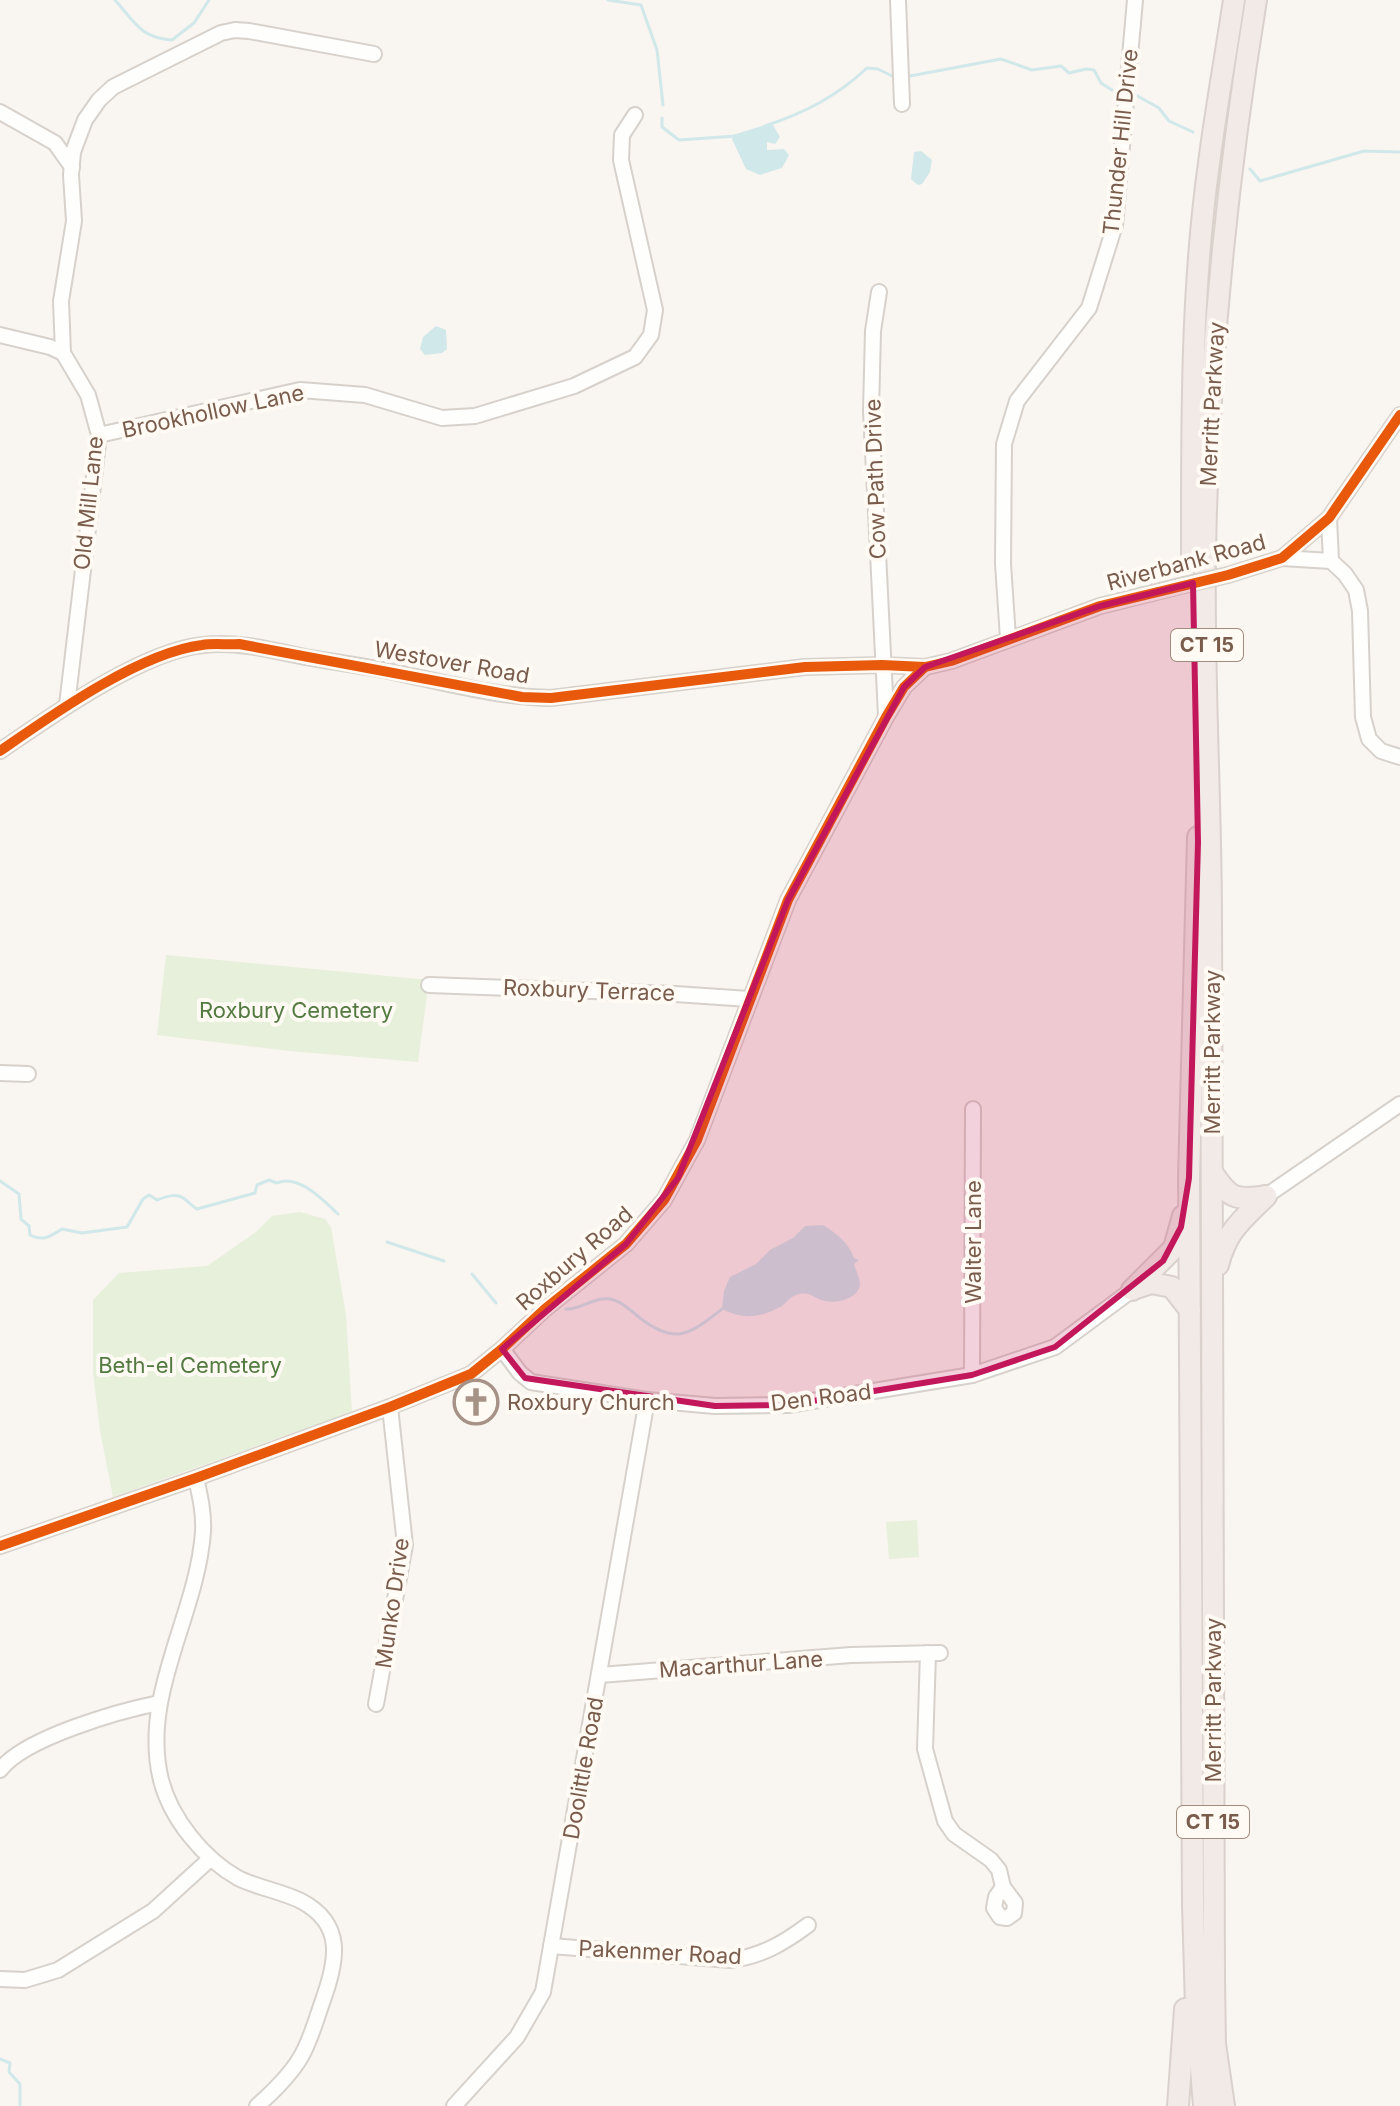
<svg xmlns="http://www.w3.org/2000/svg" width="1400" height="2106" font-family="Inter,sans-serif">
  <rect width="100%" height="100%" fill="#f9f5f0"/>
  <g fill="#e7f0db">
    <path d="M166 955 429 980 418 1062 290 1051 157 1035Z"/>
    <path d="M300 1212 325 1219 331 1227 346 1315 352 1412 113 1497 100 1431 93 1372V1300L119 1273 207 1266 256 1232 272 1216Z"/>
    <path d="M917 1520 919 1557 889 1559 886 1522Z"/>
  </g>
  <g fill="#d0e8ea">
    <path d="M765 125H773L780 137 775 144 767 142V150L784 149 789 155 782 168 760 175 746 169 732 139 733 135Z"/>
    <path d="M921 151 932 160 930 172 922 184 918 185 911 179 914 152Z"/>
    <path d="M436 326 446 330 447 349 442 353 425 355 420 349 423 337Z"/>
    <path d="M823 1225C836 1233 849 1243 854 1258L859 1260 854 1264C856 1270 859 1277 860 1283 860 1298 838 1304 825 1301 814 1299 810 1290 796 1295 790 1297 787 1302 782 1306 760 1318 744 1320 722 1309L724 1291 730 1277 756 1264 770 1250 793 1238 805 1226Z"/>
  </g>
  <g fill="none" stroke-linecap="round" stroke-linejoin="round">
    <g stroke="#d0e8ea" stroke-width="3">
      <path d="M115 0C135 22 139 37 172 40L194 23 209 0"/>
      <path d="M608 0 641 5 657 50 663 105"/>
      <path d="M910 76 1001 59 1032 70 1061 66 1069 73 1086 69 1094 70 1101 83 1112 90"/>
      <path d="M1134 94 1159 108 1169 121 1193 132"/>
      <path d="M662 118V127L679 140 736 136"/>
      <path d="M765 126C804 113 836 97 867 68L878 69 892 76"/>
      <path d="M1250 169 1260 181 1364 151 1400 152"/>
      <path d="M0 1181 19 1194 21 1219 29 1226 30 1235C43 1242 51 1236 62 1229L82 1233 127 1227 143 1199 149 1195 157 1200C167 1196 178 1192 187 1201 191 1204 193 1207 197 1209L255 1193 257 1185 269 1180 277 1183C298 1173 324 1201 338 1214"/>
      <path d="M387 1242 444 1261"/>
      <path d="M472 1274 496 1303"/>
      <path d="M566 1309C582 1310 597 1294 614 1300 624 1303 632 1312 640 1318 676 1346 690 1334 722 1309"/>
      <path d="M0 2059 10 2063 9 2072 20 2084V2106"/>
    </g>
    <g stroke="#d7d1cb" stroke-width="18">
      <g id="minor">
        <path d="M898 0 902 104"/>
        <path d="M0 112 55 143 72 167"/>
        <path d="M879 292 873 331 871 411 886 715"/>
        <path d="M0 335 50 347 63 353"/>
        <path d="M99 435 300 390 365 395 442 418 475 416 574 386 635 357 651 335 655 310 621 160 622 135 635 115"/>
        <path d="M1329 518 1331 561 1345 574 1356 590 1360 611 1363 717 1369 739 1381 751 1400 757"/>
        <path d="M1282 558 1331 561"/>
        <path d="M1228 575 1282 558 1329 518 1400 415"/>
        <path d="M1008 638 1003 564 1004 444 1017 401 1089 308 1115 225 1135 0"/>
        <path d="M67 705 99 435 88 395 63 353 61 301 74 221 71 175 73 152 85 120 99 100 113 87 221 33 235 30 249 31 374 54"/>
        <path d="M0 751C51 716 142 651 203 645 238 641 272 650 305 657 339 663 374 667 407 675 455 685 501 697 551 698L805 667 882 665 925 667 951 661 1100 606 1184 585"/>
        <path d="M429 985 675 994 749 999"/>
        <path d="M0 1073 28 1074"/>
        <path d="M1266 1196 1400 1104"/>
        <path d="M502 1349 520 1373 531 1382 647 1400 715 1406 788 1405 972 1375 1055 1347 1132 1290"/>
        <path d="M972 1375 973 1109"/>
        <path d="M196 1478C200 1496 204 1513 203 1532 197 1616 140 1695 161 1780 171 1819 204 1859 238 1878 258 1888 281 1891 301 1901 345 1924 337 1961 323 2000 317 2017 312 2035 304 2051 294 2072 274 2091 257 2106"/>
        <path d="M0 1546 196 1478 390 1407 471 1374 502 1349 545 1309 626 1244 664 1200 697 1140 788 900 886 717 904 687 925 667"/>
        <path d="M928 1653 925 1749 945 1821 954 1834 991 1860 999 1870 1003 1887 1015 1903 1014 1913 1007 1918 1000 1917 994 1908 996 1897 1003 1887"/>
        <path d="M600 1675 851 1655 940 1653"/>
        <path d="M376 1704 405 1545 390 1407"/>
        <path d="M0 1770C24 1738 119 1711 159 1703"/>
        <path d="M551 1946 730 1960C760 1957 784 1943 808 1925"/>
        <path d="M0 1979 25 1980 58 1970 153 1911 210 1859"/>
        <path d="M454 2106 517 2037 543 1992 647 1400"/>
      </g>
    </g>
    <g stroke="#dad1cc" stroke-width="24">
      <g id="highway">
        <path d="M1192 553C1192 423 1191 292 1209 163 1216 108 1226 54 1234 0"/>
        <path d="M1198 837 1189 1178 1193 1905 1196 2007 1204 2106"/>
        <path d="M1212 1172C1229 1198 1235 1201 1266 1196"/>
        <path d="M1218 1265C1227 1230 1242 1220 1266 1196"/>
        <path d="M1136 1288 1151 1283 1172 1287 1190 1310"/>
        <path d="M1132 1290 1174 1248 1183 1216"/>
        <path d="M1178 2106 1185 2009"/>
        <path d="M1224 2106 1215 2044 1214 1977C1213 1625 1212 1274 1211 922 1211 800 1203 677 1205 554 1208 368 1226 184 1256 0"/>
      </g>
    </g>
    <use href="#minor" stroke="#fefefd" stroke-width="14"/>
    <use href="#highway" stroke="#f2eae7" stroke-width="20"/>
    <g stroke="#d7d1cb" stroke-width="18" stroke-linecap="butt">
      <path id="minor-bridge" d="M1184 585 1228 575"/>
    </g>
    <use href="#minor-bridge" stroke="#fefefd" stroke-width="14"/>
    <g stroke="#fffaf3" stroke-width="15">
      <g id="cycleway">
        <path d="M0 751C52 715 139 653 202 645 214 643 227 645 239 644L522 697 551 698 805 667 882 665 925 667 951 661 1100 606 1228 575 1282 558 1329 518 1400 415"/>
        <path d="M0 1546 196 1478 390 1407 471 1374 502 1349 545 1309 626 1244 664 1200 697 1140 788 900 886 717 904 687 925 667"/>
      </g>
    </g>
    <use href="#cycleway" stroke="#e8590c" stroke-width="10"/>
  </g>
  <path fill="#c2185b" fill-opacity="0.2" stroke="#c2185b" stroke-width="6" stroke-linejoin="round" d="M1193 583 1198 842 1189 1178 1181 1227 1163 1261 1055 1347 972 1375 788 1405 715 1406 525 1378 502 1349 626 1244 678 1178 788 900 904 687 925 667 1100 606Z"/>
  <defs>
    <g id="church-ring" transform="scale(2.3)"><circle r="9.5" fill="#fffaf3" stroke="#a69286" stroke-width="1.5"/><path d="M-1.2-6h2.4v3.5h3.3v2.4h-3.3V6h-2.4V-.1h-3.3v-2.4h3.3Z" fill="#a69286"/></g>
  </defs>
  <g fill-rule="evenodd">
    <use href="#church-ring" x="476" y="1402"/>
  </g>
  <g text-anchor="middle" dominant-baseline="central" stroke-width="8" stroke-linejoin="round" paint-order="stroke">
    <g fill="#fffaf3" stroke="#a28b7f" stroke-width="2">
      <rect x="1171" y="629" width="72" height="32" rx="6"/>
      <rect x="1177" y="1806" width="72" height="32" rx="6"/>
    </g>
    <g font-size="20" font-weight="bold" fill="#7a5c4d">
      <text x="1207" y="645">CT 15</text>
      <text x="1213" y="1822">CT 15</text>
    </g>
    <g font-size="22" fill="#7a5c4d" stroke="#fffaf3">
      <text transform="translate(1120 142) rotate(-84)">Thunder Hill Drive</text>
      <text transform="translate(1212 404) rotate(-87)">Merritt Parkway</text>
      <text transform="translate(213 411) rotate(-12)">Brookhollow Lane</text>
      <text transform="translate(875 479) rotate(-92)">Cow Path Drive</text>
      <text transform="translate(88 503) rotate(-84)">Old Mill Lane</text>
      <text transform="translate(1186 562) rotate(-15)">Riverbank Road</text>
      <text transform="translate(452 662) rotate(10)">Westover Road</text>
      <text transform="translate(589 990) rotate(2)">Roxbury Terrace</text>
      <text transform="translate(1212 1052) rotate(-90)">Merritt Parkway</text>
      <text transform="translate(973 1242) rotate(-90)">Walter Lane</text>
      <text transform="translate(574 1258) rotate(-41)">Roxbury Road</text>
      <text transform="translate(821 1397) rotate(-7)">Den Road</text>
      <text transform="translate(392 1603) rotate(-82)">Munko Drive</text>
      <text transform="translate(741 1664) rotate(-4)">Macarthur Lane</text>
      <text transform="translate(1213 1700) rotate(-90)">Merritt Parkway</text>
      <text transform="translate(583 1768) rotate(-80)">Doolittle Road</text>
      <text transform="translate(660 1952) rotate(3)">Pakenmer Road</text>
    </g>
    <g font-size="22" fill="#537a41" stroke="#fffaf3">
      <text x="296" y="1010">Roxbury Cemetery</text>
      <text x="190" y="1365">Beth-el Cemetery</text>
    </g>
    <g font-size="22" fill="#7a5c4d" stroke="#fffaf3" text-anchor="start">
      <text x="507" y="1402">Roxbury Church</text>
    </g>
  </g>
</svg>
